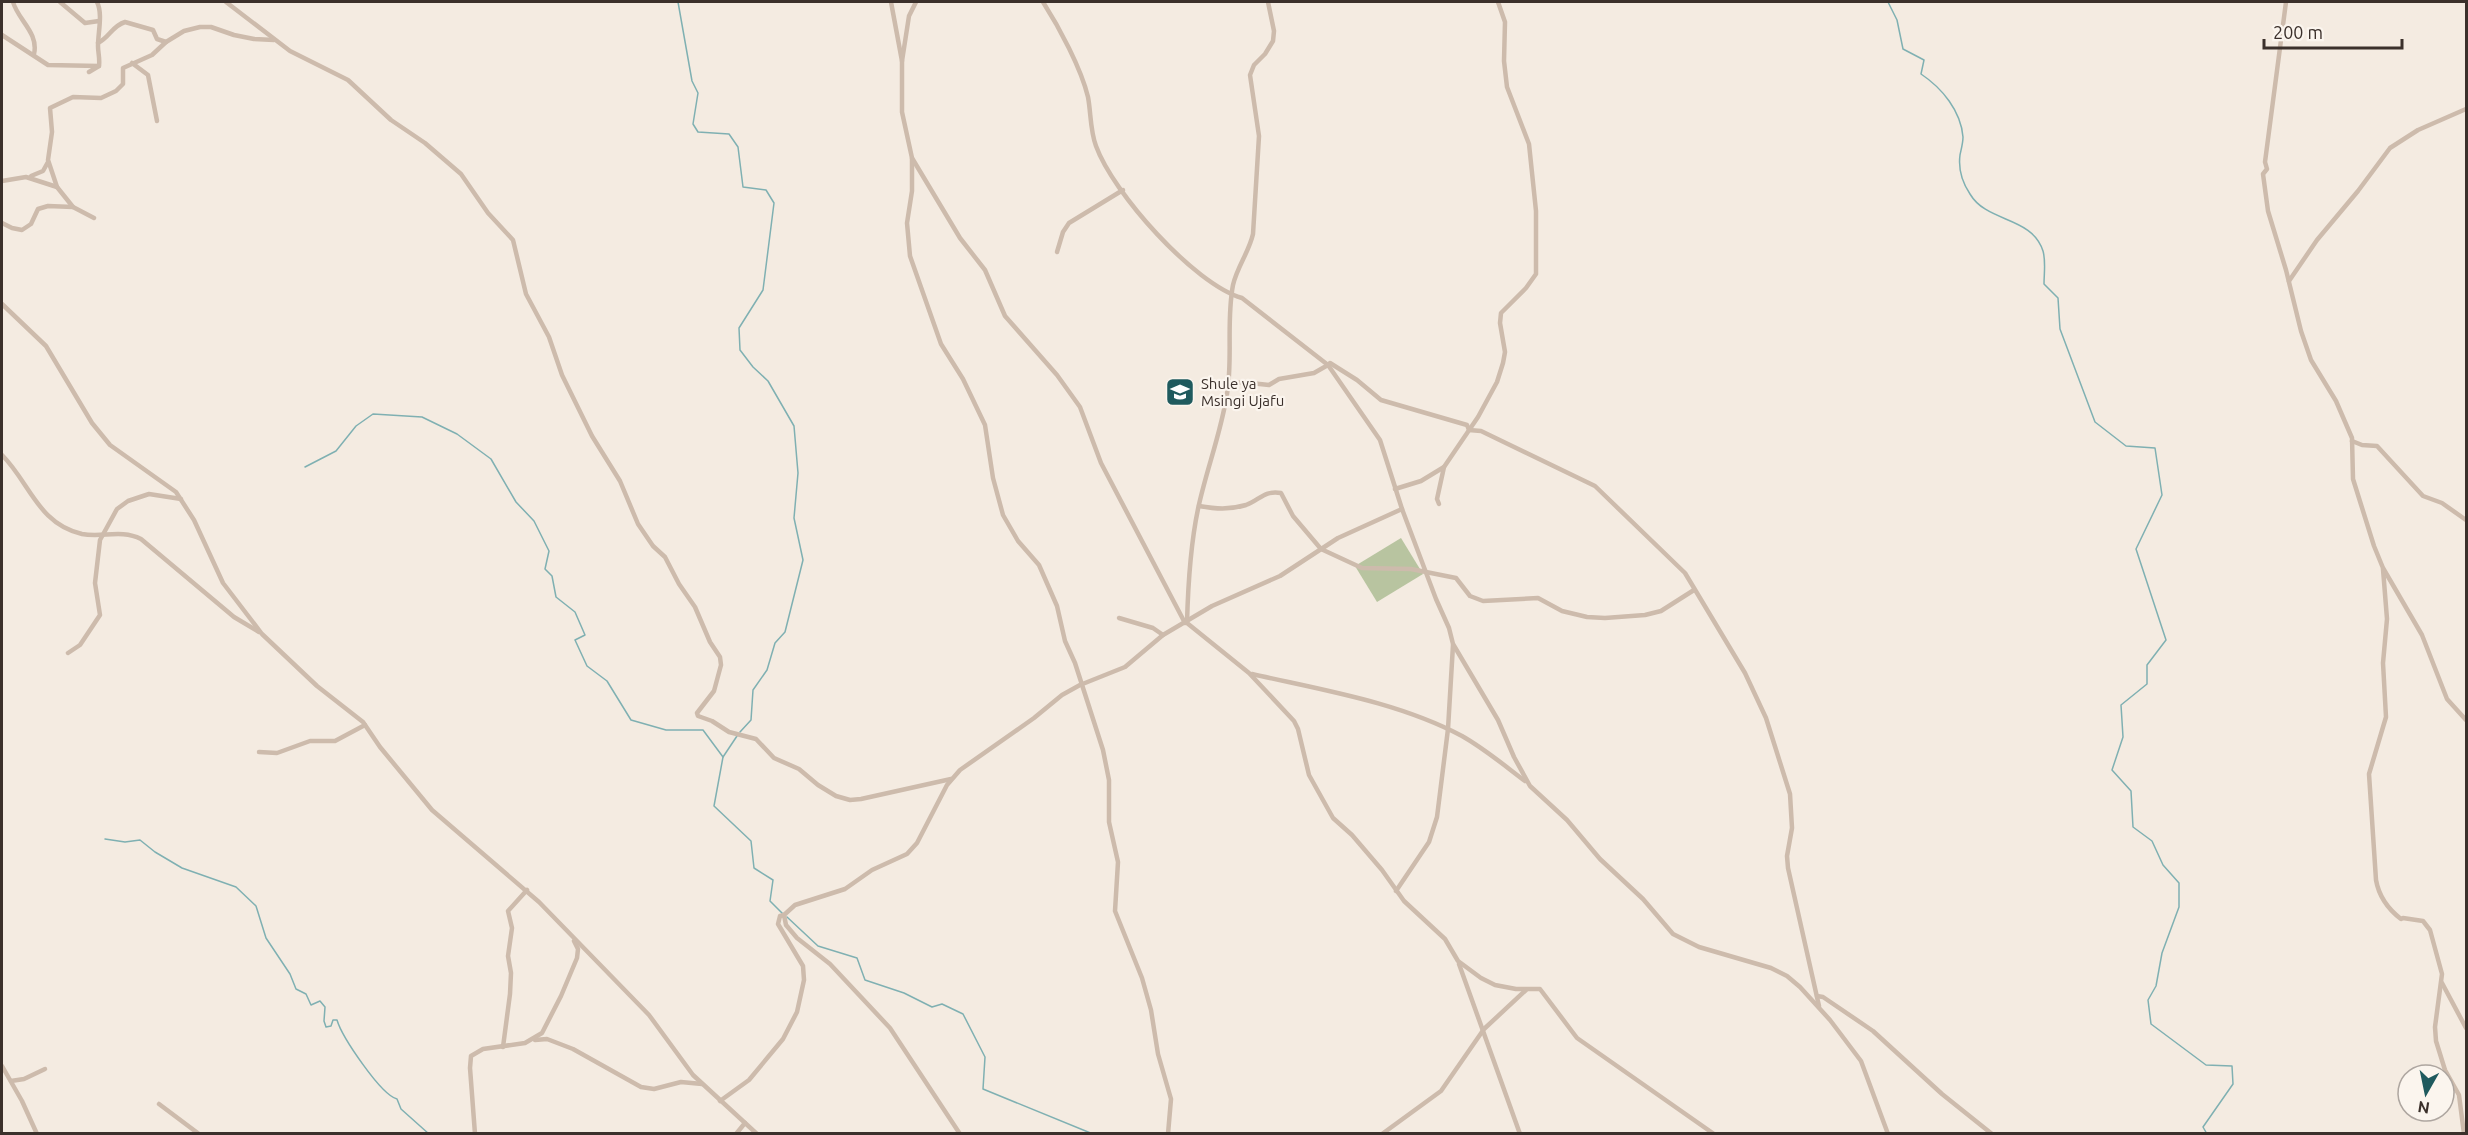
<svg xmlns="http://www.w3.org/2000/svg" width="2468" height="1135" font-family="Ubuntu,sans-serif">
  <rect width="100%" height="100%" fill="#f4ebe1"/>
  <path fill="#b8c4a0" d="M1401 538 1423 574 1377 602 1355 566Z"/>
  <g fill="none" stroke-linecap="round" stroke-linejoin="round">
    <g stroke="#7fb0b2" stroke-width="1.5">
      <path d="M678 2 692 81 698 93 693 124 698 132 729 134 738 147 743 187 766 190 774 203 763 290 739 328 740 350 753 367 768 381 794 426 798 473 794 518 803 560 785 632 775 643 767 670 753 690 751 720 740 732"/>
      <path d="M1888 2 1897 20 1903 49 1924 60 1921 74C1942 88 1961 111 1963 137 1963 143 1961 150 1960 155 1958 170 1962 182 1970 194 1987 223 2032 216 2043 251 2046 261 2044 274 2044 284L2058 298 2060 329 2095 422 2126 446 2155 448 2162 495 2136 549 2166 640 2147 665V684L2121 705 2123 737 2112 770 2131 791 2133 827 2152 841 2163 865 2179 883V907L2162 953 2156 986 2148 1000 2151 1024 2206 1065 2232 1066 2233 1084 2203 1127 2207 1134"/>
      <path d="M305 467 336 451 356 426 373 414 422 417 457 434 491 459 516 502 534 521 549 551 545 569 552 576 556 597 575 612 585 635 575 640 587 666 607 681 631 720 666 730H703L723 757 714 806 751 841 754 868 773 880 770 901 783 914"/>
      <path d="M723 757 737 736"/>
      <path d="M105 839 125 842 140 840 155 852 182 868 236 887 256 906 266 938 290 974 296 989 306 994 311 1005 320 1001 325 1007 324 1021 326 1027 331 1026 333 1020H337C342 1037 381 1095 397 1099L401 1109 429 1134"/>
      <path d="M787 917 818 946 857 958 865 980 904 993 932 1007 942 1004 963 1014 985 1057 983 1089 1093 1134"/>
    </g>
    <g stroke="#cdbbac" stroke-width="4.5">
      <path d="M13 2C18 20 39 33 34 54"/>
      <path d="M60 2 85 23 99 21"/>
      <path d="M226 2 290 51 348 80 391 120 425 143 461 174 488 213 513 240 526 294 549 337 562 375 592 436 620 481 638 524 653 546 665 557 679 584 695 607 710 642 720 657 721 665 714 691 697 713 698 716 712 721 729 732 756 739 774 758 799 769 818 785 836 796 850 800 861 799 951 779"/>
      <path d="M891 2 902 61"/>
      <path d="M916 2 909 16 902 61V112L912 158 960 238 985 270 1005 316 1057 375 1080 407 1101 463 1185 623"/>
      <path d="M1043 2C1059 27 1081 68 1088 97 1091 113 1090 130 1096 146 1113 193 1194 284 1242 298L1328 365 1380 440 1402 509 1436 599 1449 628 1453 644 1498 720 1514 757 1530 786 1567 820 1600 859 1643 899 1673 934 1699 947 1771 968 1787 976 1800 987 1830 1020 1861 1061 1888 1134"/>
      <path d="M1268 2 1274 31 1273 41 1265 54 1254 65 1250 75 1259 136 1253 234C1249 252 1237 267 1233 285 1226 321 1233 359 1227 394 1221 433 1206 471 1198 509 1190 547 1188 585 1187 623L1249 673 1294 721 1298 729 1309 775 1333 818 1352 835 1382 870 1404 901 1445 939 1458 961 1481 978 1495 985 1516 989H1540L1577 1038 1714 1134"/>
      <path d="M2286 2 2265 162 2267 169 2263 174 2268 211 2286 270 2301 331 2311 360 2336 401 2352 438 2353 479 2374 546 2383 568 2422 635 2447 699 2466 720"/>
      <path d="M2 35 48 65 99 66"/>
      <path d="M98 43C110 37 112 26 125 22L153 30 157 39 166 42"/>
      <path d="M132 63 148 75 157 121"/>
      <path d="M89 72 99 66C100 58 98 53 98 46 98 32 103 14 97 2"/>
      <path d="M912 158V191L907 223 910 256 941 344 963 379 985 425 993 478 1003 515 1018 541 1039 565 1057 606 1065 641 1075 663 1103 750 1109 780V822L1118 862 1115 911 1142 978 1151 1010 1158 1054 1171 1099 1168 1134"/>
      <path d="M31 176 43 171 48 162"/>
      <path d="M2 181 26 177 57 187"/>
      <path d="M94 218 73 207 57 187 48 160 52 132 50 108 73 97 101 98 116 91 123 84V68L152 55 166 42 184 31 200 27H211L234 35 254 39 274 40"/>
      <path d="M2 223 12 228 22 230 31 224 38 209 48 206 73 207"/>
      <path d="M1057 252 1063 232 1069 223 1123 190"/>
      <path d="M2289 281 2317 240 2358 191 2390 148 2418 130 2466 109"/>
      <path d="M2 304 46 346 92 423 110 445 176 492 194 520 223 583 262 634 317 686 363 722 380 747 432 810 539 902 649 1015 693 1075 757 1134"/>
      <path d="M1330 363 1357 380 1381 400 1467 425 1469 430 1481 431 1595 486 1685 573 1745 673 1766 718 1790 794 1792 828 1787 856 1788 868 1819 1006"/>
      <path d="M1228 390 1231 386 1241 382 1269 385 1279 379 1314 373 1328 365"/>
      <path d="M2352 441 2362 445 2377 446 2423 496 2442 503 2466 520"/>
      <path d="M2 455C30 483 38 524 82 534 102 538 121 529 141 539L234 617 259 632"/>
      <path d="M1395 489 1421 481 1444 467 1478 417 1497 382 1503 363 1505 352 1500 323 1501 313 1526 288 1536 274V211L1529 144 1507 87 1504 61 1505 22 1498 2"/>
      <path d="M1439 504 1437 499 1444 467"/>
      <path d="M1199 506C1216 509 1229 510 1246 505 1260 500 1264 490 1281 493L1293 516 1321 549 1362 568 1411 569 1456 578 1470 596 1483 601 1538 598 1562 611 1587 617 1605 618 1645 615 1661 611 1694 590"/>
      <path d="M2383 569 2387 619 2383 663 2386 717 2369 774 2376 880C2379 897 2388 909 2401 919L2403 918 2423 921 2430 930 2442 974 2435 1027 2436 1041 2445 1070 2459 1095 2464 1134"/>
      <path d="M1119 618 1153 628 1163 635"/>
      <path d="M68 653 80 645 100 615 95 583 100 540 117 509 128 501 149 494 181 499"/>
      <path d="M1252 674C1322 690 1398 702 1462 736 1485 749 1505 766 1525 781"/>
      <path d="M259 752 277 753 310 741H335L365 725"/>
      <path d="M1396 891 1429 842 1437 817 1448 729 1453 645"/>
      <path d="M1459 964 1520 1134"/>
      <path d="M2442 983 2466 1028"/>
      <path d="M1817 996 1823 997 1873 1031 1942 1094 1992 1134"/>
      <path d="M535 1040 547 1039 573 1049 641 1087 654 1089 681 1082 702 1084"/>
      <path d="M503 1047 510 994 511 973 508 956 512 928 508 911 527 890"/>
      <path d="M2 1066 22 1101 37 1134"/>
      <path d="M11 1081 24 1079 45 1069"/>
      <path d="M720 1101 749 1080 783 1039 797 1012 804 980 803 966 778 924 780 916 784 915"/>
      <path d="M159 1104 199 1134"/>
      <path d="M475 1134 470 1068 471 1056 483 1049 525 1043 542 1033 561 996 577 958 578 949 574 941"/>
      <path d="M736 1134 745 1123"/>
      <path d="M960 1134 890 1028 830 964 797 938 786 925 784 915 795 905 845 889 872 870 907 854 917 843 947 785 960 770 1034 718 1062 695 1080 685 1125 667 1163 635 1212 606 1280 576 1338 538 1402 509"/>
      <path d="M1382 1134 1441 1091 1484 1029 1526 990"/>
    </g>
  </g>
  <defs>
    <g id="school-square" transform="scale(1.5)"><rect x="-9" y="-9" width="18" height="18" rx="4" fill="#1f5a5e" stroke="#fbf5ee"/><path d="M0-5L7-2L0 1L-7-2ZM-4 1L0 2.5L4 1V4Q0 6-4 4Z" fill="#fff"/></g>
  </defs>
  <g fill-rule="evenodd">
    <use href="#school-square" x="1180" y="392"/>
  </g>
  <g text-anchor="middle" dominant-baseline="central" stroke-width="4.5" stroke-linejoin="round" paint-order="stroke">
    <g font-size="15" fill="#3b302b" stroke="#fbf5ee" text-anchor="start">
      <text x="1201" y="383">Shule ya<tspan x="1201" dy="17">Msingi Ujafu</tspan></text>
    </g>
  </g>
  <rect width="2468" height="1135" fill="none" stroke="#3b302b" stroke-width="6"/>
  <g transform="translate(2426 1093) rotate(189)"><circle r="28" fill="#fbf5ee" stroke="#aea6a0" stroke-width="1.5"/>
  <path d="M0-4.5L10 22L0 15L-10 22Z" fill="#1f5a5e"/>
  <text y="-9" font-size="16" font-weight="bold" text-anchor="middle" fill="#3b302b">N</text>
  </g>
  <path d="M2264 39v9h138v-9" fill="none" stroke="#3b302b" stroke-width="3"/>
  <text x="2273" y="39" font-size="18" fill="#3b302b" stroke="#fbf5ee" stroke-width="4.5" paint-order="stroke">200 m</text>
</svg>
